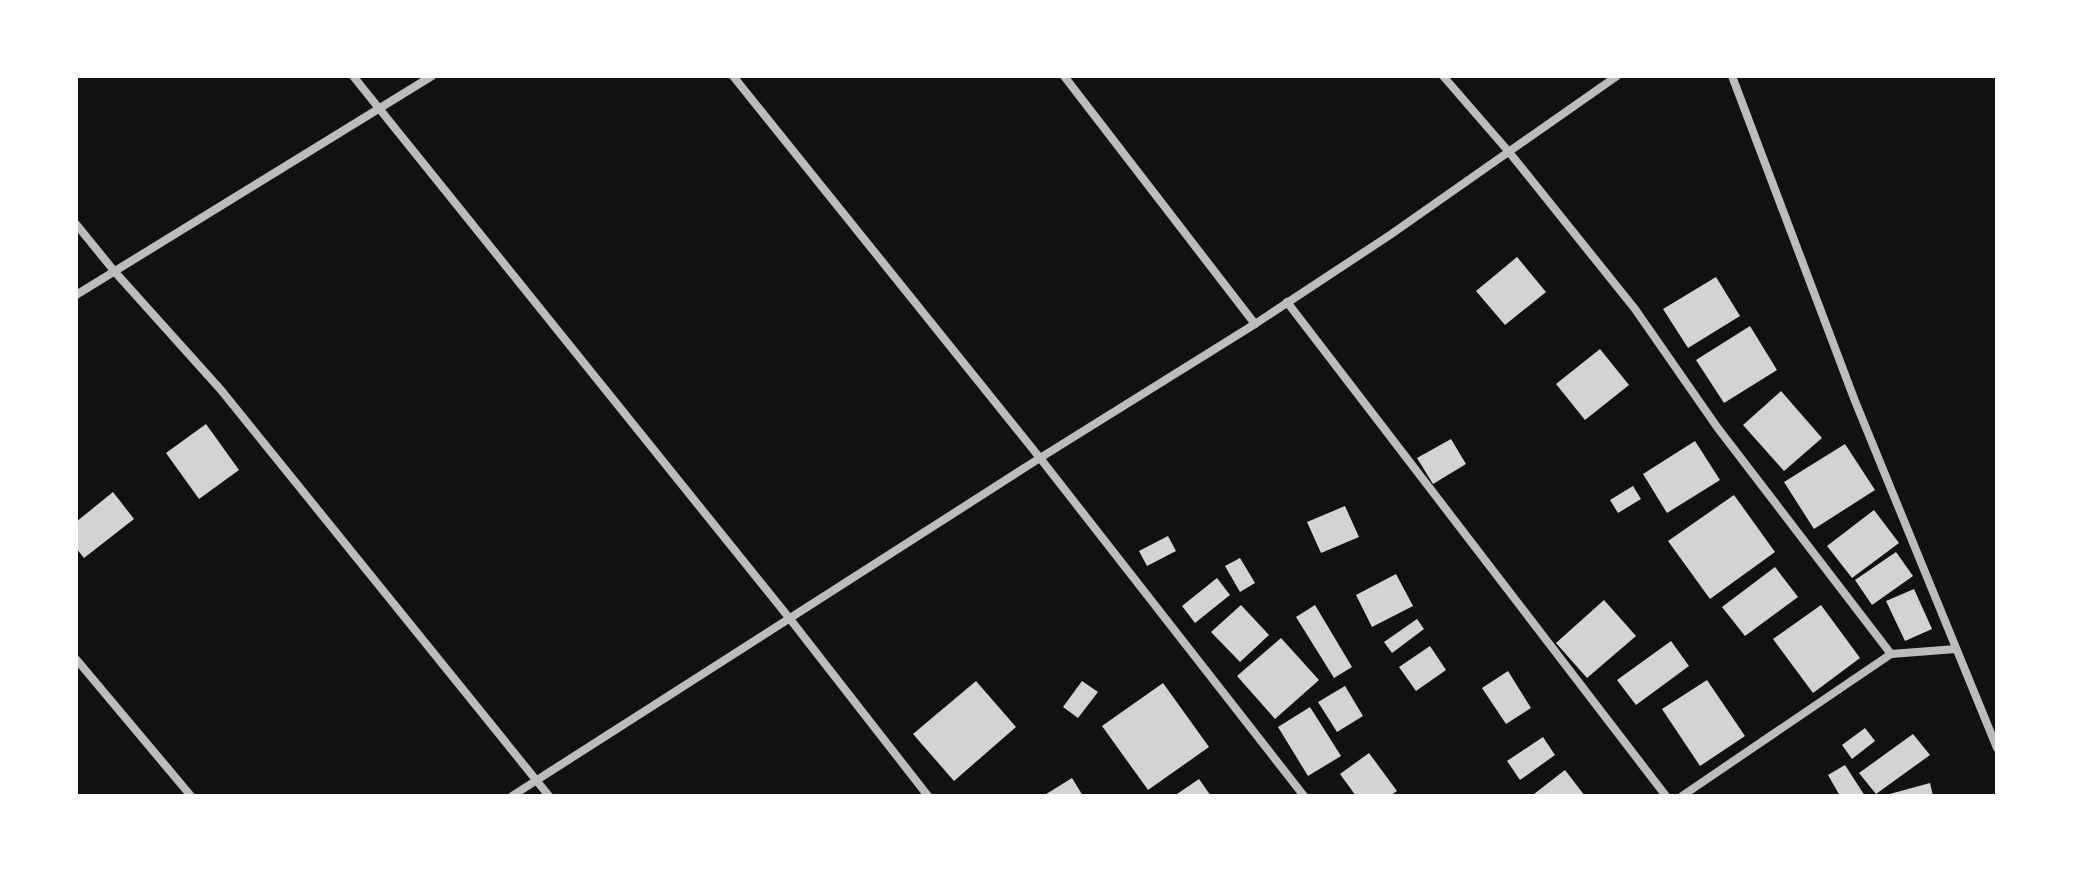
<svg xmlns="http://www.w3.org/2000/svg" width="2073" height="872" font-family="Helvetica,sans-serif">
  <rect width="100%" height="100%" fill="#111"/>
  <g fill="#d3d3d3">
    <path d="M1517 257 1546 292 1505 325 1476 291Z"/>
    <path d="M1716 277 1740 316 1688 348 1663 309Z"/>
    <path d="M1750 326 1777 370 1724 403 1696 360Z"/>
    <path d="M1600 349 1629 385 1585 420 1556 384Z"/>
    <path d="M1781 391 1822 438 1784 471 1743 425Z"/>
    <path d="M206 424 239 470 199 499 166 453Z"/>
    <path d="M1451 439 1466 464 1433 484 1417 458Z"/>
    <path d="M1695 441 1720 480 1667 513 1643 474Z"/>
    <path d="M1845 444 1875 490 1814 529 1784 482Z"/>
    <path d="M1633 486 1641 499 1618 513 1610 500Z"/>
    <path d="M113 492 134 519 84 558 76 548V522Z"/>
    <path d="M1734 495 1775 552 1710 599 1668 541Z"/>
    <path d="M1345 506 1359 537 1321 553 1307 522Z"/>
    <path d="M1874 510 1899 543 1852 578 1827 546Z"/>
    <path d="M1168 536 1176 551 1147 566 1139 551Z"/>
    <path d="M1896 552 1913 576 1872 605 1855 580Z"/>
    <path d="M1240 558 1255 583 1240 592 1225 566Z"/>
    <path d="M1775 567 1798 597 1745 636 1722 607Z"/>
    <path d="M1396 574 1413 606 1372 627 1356 595Z"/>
    <path d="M1217 578 1230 595 1195 623 1182 606Z"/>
    <path d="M1914 589 1932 629 1905 641 1886 601Z"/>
    <path d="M1604 600 1636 636 1587 678 1556 643Z"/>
    <path d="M1241 605 1269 635 1240 662 1211 632Z"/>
    <path d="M1315 605 1352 667 1334 678 1296 617Z"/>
    <path d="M1821 605 1860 658 1813 693 1773 639Z"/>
    <path d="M1417 619 1424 629 1392 653 1384 642Z"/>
    <path d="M1281 638 1319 680 1275 719 1237 676Z"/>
    <path d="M1671 641 1689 666 1636 705 1617 680Z"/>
    <path d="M1430 646 1446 670 1416 691 1399 667Z"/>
    <path d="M1508 671 1531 708 1506 724 1482 688Z"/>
    <path d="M1707 680 1745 736 1700 766 1662 709Z"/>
    <path d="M976 681 1016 727 954 781 913 734Z"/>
    <path d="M1082 681 1098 692 1078 718 1063 707Z"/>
    <path d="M1163 683 1209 747 1148 790 1102 726Z"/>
    <path d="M1345 686 1363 716 1337 732 1318 702Z"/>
    <path d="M1310 707 1341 756 1308 776 1278 727Z"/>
    <path d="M1865 728 1875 741 1852 759 1842 745Z"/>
    <path d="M1913 734 1930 755 1876 794 1859 773Z"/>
    <path d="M1543 737 1555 755 1520 780 1507 761Z"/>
    <path d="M1369 753 1397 791 1390 796H1356L1340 774Z"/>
    <path d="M1845 765 1865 796H1840L1828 775Z"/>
    <path d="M1565 770 1585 796H1535L1534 794Z"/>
    <path d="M1072 778 1083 796H1043Z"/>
    <path d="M1199 779 1211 796H1174Z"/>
    <path d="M1930 783 1933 796H1886V795Z"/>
  </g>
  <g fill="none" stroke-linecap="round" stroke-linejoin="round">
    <g stroke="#bcbcbc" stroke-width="8">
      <path d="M353 76 790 619 928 796"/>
      <path d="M733 76 1040 458 1304 796"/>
      <path d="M1064 76 1255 324"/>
      <path d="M1443 76 1509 152 1635 309 1717 427 1891 654"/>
      <path d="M1732 76 1855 401 1997 748"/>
      <path d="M76 224 115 272 221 390 549 796"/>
      <path d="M76 295 432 76"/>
      <path d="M1287 302 1666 796"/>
      <path d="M76 659 191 796"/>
      <path d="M512 796 1040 458 1255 324 1390 235 1617 76"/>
      <path d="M1682 796 1891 654 1956 649"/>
    </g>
  </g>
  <rect width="2073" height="872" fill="none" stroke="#ffffff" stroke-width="156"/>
</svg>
